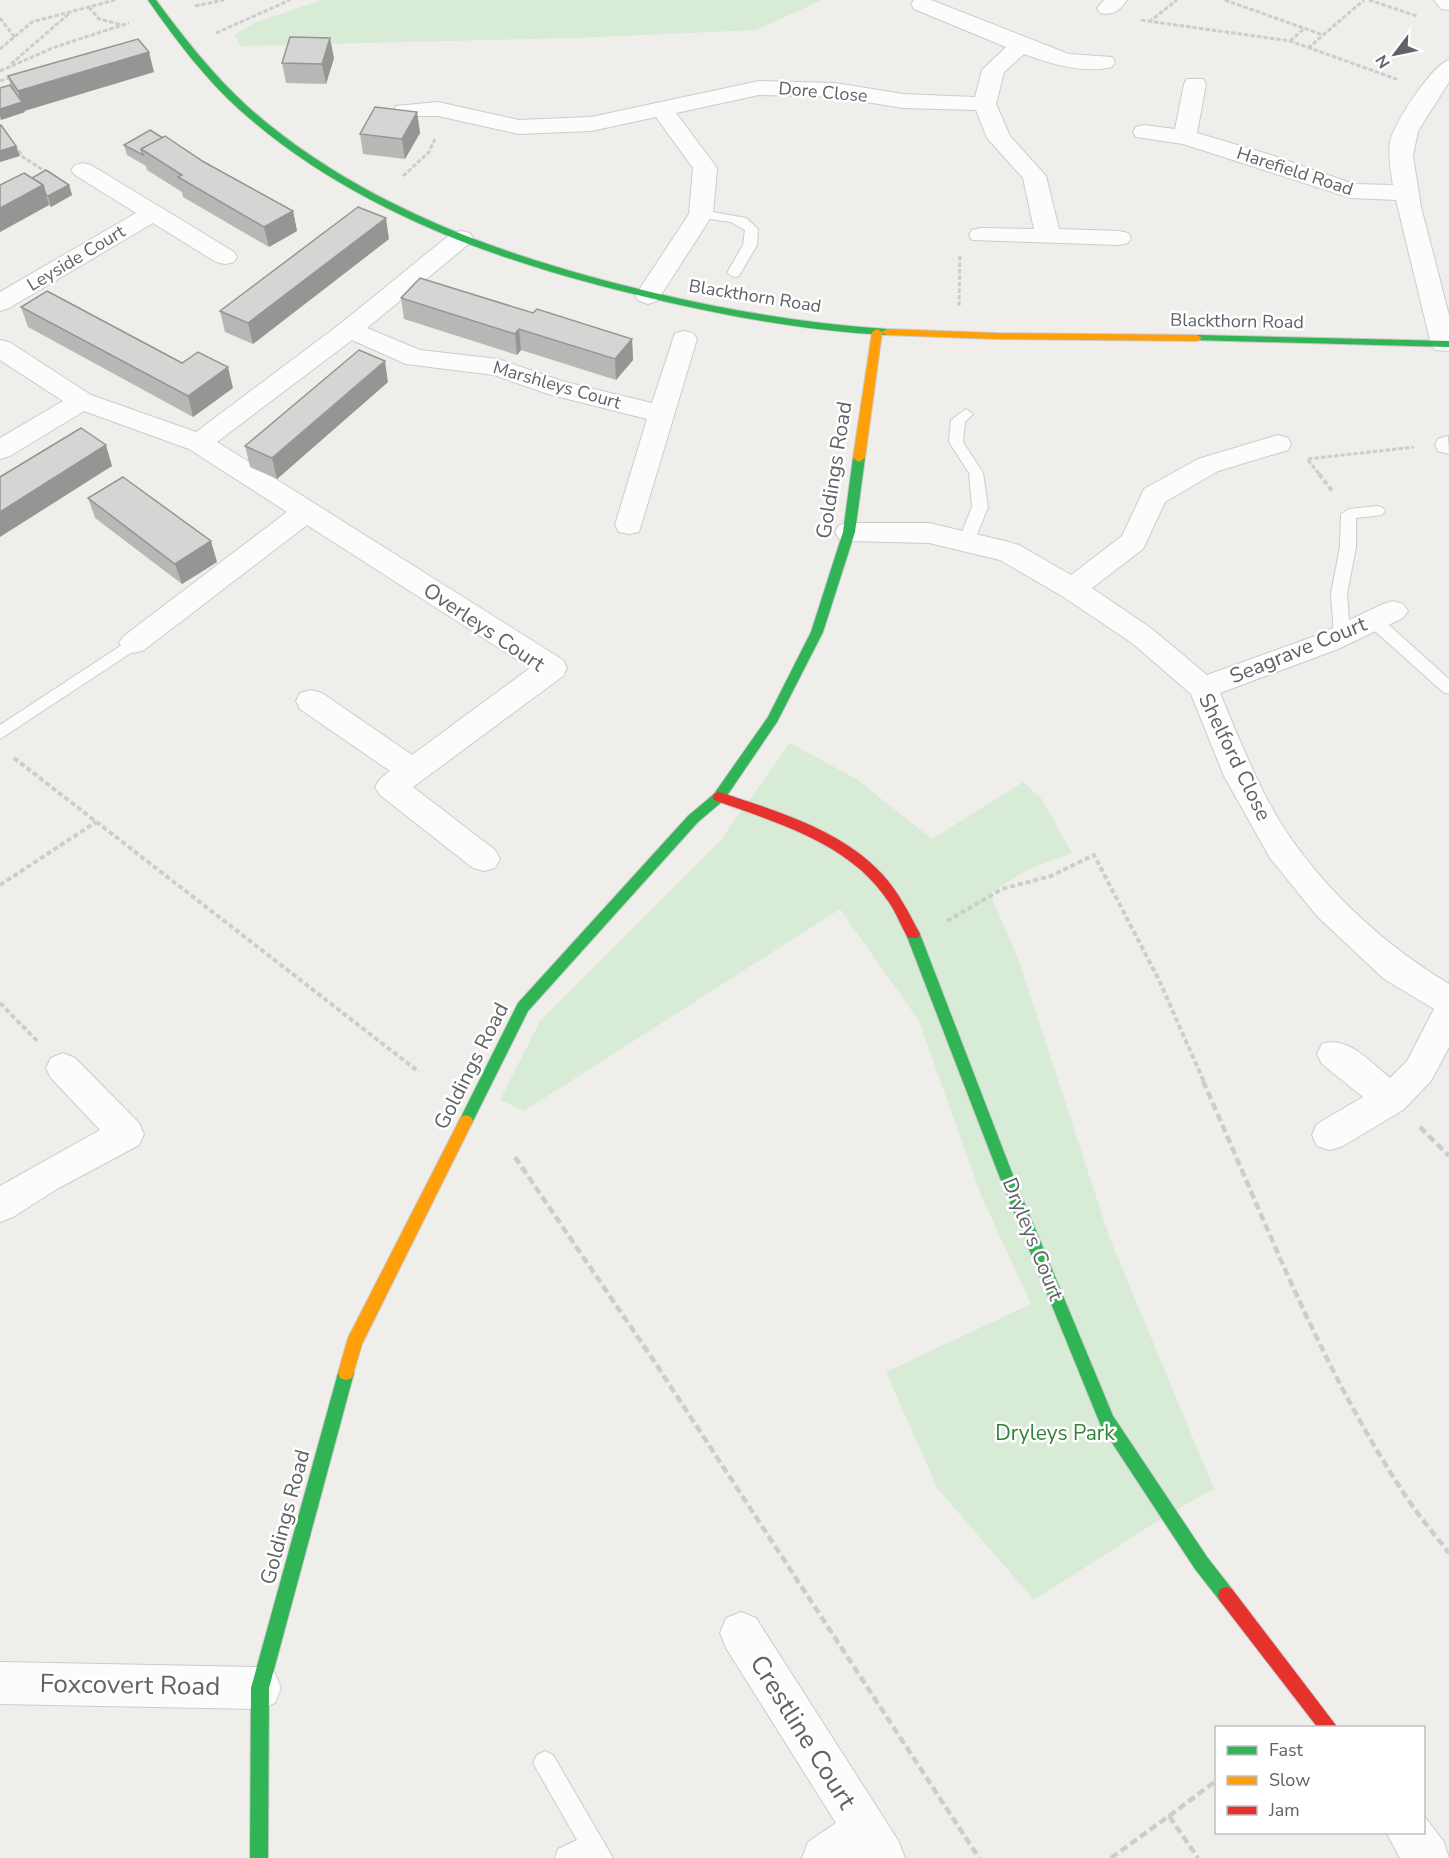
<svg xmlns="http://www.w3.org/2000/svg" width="1449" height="1858" font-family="'Nunito Sans',sans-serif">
  <rect width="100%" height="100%" fill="#efeeea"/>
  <g fill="#d8ebd6">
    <path d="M322 0H822L756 30 576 38 240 46 235 35 254 23Z"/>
    <path d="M790 743 856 779 932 839 1023 782 1041 798 1072 853 1029 869 990 893 1019 961 1110 1239 1214 1489 1167 1515 1034 1600 938 1489 886 1372 1031 1304 981 1195 919 1021 840 909 524 1111 500 1100 540 1021 719 842Z"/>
  </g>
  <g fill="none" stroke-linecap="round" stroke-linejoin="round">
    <g stroke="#cbcccc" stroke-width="2">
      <g id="lane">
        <path d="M701 210 746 218 758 229 757 245 739 276 734 277 727 273 743 245 745 230 731 222 696 217 694 214Z"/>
        <path d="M966 409 973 414 965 422 963 442 983 473 988 507 974 542 966 547 958 542 972 507 969 473 949 442 951 420Z"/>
        <path d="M1377 506 1382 507 1385 511 1382 515 1356 518V547L1347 594 1350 635 1342 641 1334 635 1331 594 1340 547 1341 514 1349 509Z"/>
        <path d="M1373 614 1379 616 1449 679V694L1443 692 1367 624 1365 620 1367 616Z"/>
        <path d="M134 637 140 639 142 643 140 647 0 739V725Z"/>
        <path d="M545 1751 553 1755 613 1858H555L558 1849 577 1840 533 1763 537 1755Z"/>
      </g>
    </g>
    <g stroke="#cbcccc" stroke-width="2">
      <g id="street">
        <path d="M914 0H931L1069 54 1112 57 1115 62 1112 67C1082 74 1052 64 1024 54L1004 72 996 104 1010 136 1046 176 1059 229 1119 231 1128 233 1131 238 1128 243 1119 245 972 240 969 235 972 230 981 228 1034 229 1023 178 987 138 976 110 903 108 835 97 759 95 676 113 717 168 713 214 657 301 648 304 639 301 635 296 689 214 693 168 656 117 591 131 519 134 438 116H396L393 111 396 106 438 102 519 120 591 117 759 81 835 83 903 94 975 97 982 70 1006 47 914 9 911 4Z"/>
        <path d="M1104 0H1127C1120 10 1113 16 1100 13L1097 8Z"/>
        <path d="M1434 0H1449V10L1441 9Z"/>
        <path d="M1449 60V82L1418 131 1413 156 1421 207 1449 315V351L1435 350 1431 344 1396 200 1351 198 1183 144 1136 137 1133 132 1136 127 1144 125 1175 129 1184 84 1187 79H1203L1206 84 1197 133 1271 155 1354 184 1393 185C1391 172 1388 157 1390 143 1393 124 1432 65 1449 60Z"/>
        <path d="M83 163 91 165 234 252 237 257 234 262 225 264 216 262 153 223 9 308 0 311V292L136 213 75 175 71 170 75 165Z"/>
        <path d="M461 231 470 233 473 238 470 243 367 328 420 350 498 359 565 382 652 403 675 333 684 331 693 333 697 339 639 532 629 534 619 532 615 525 647 419 548 394 494 375 406 364 352 340 217 442 563 660 567 668 563 676 413 787 495 850 500 859 495 868 484 871 473 868 380 795 375 787 380 779 390 771 300 709 296 701 300 693 311 690 322 693 412 755 530 668 307 525 144 650 134 653 124 650 119 643 124 636 287 512 189 449 84 411 10 456 0 459V438L63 401 0 360V340L9 342 91 395 196 432 340 324 452 233Z"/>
        <path d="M1278 435 1288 438 1291 444 1288 450 1218 471 1165 502 1143 549 1092 588 1152 629 1207 675 1318 635 1383 604 1393 601 1403 604 1408 611 1403 618 1338 649 1220 693C1241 743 1261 796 1292 840 1333 898 1389 948 1449 984V1047L1431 1081 1403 1110 1343 1146 1330 1150 1317 1146 1312 1135 1317 1124 1363 1097 1322 1064 1317 1054 1322 1044C1348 1035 1370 1062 1390 1078L1407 1061 1434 1009 1384 979 1317 916 1270 858 1224 776 1191 694 1132 643 1062 596 1000 560 929 543 849 541 839 539 835 532 839 525 849 523H929L1009 542 1019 545 1071 575 1122 536 1144 489 1198 459Z"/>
        <path d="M1448 436 1449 454 1438 451 1435 445 1438 439Z"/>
        <path d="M63 1053 75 1058 139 1123 144 1134 139 1145 57 1189 13 1217 0 1222V1186L100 1130 51 1078 46 1068 51 1058Z"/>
        <path d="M741 1612 756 1618 899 1842 905 1858H802L808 1842 836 1823 726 1648 720 1633 726 1618Z"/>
        <path d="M0 1662 260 1667 275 1673 281 1688 275 1703 260 1709 0 1704Z"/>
        <path d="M1424 1816 1444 1842 1449 1858H1400L1386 1832H1424Z"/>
      </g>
    </g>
    <g stroke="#cacacb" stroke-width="2">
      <g id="fast">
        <path d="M148 0H156C184 38 213 75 247 106 360 207 510 259 655 293 732 311 808 324 887 329L892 332 887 335C808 331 731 317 654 299 507 265 356 213 241 111 205 79 175 39 148 0Z"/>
        <path d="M1197 335 1449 341V347L1193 340 1192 338Z"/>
        <path d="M859 454 865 458 855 532 823 632 777 722 724 800 698 822 528 1011 471 1125 466 1127 461 1125 459 1121 518 1003 688 816 714 794 768 717 811 632 843 532 853 458Z"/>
        <path d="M913 929 918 930 920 934 1014 1178 1113 1416 1207 1557 1232 1589 1234 1595 1232 1601 1226 1603 1220 1601 1195 1569 1101 1426 1000 1178 906 934 908 930Z"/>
        <path d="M346 1366 352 1368 354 1373 269 1688 268 1858H250L251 1688 338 1373 340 1368Z"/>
      </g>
    </g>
    <g stroke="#cacacb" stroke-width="2">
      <g id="slow">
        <path d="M877 329 882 332 887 329 995 333 1197 335 1202 338 1197 341 995 339 887 335 882 333 865 458 859 462 853 458 872 332Z"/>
        <path d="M466 1115 471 1117 473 1121 362 1344 352 1378 346 1380 340 1378 338 1373 348 1338 461 1117Z"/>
      </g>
    </g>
    <g stroke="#cacacb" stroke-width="2">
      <g id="jam">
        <path d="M719 792C774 810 843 830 883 875 899 893 909 913 920 934L918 938H908C901 926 896 912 888 901 850 843 777 823 714 800L713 797 714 794Z"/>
        <path d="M1226 1587 1232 1589 1338 1728H1318L1220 1601 1218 1595 1220 1589Z"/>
      </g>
    </g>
    <g stroke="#cacfcc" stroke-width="3" stroke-dasharray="4.5 2" stroke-linecap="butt">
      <path d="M1225 0 1323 35"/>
      <path d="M1369 0 1417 16"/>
      <path d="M195 6 224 0"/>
      <path d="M89 7 99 19 123 25"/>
      <path d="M0 18 15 38"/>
      <path d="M1141 20 1290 41 1399 80"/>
      <path d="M1149 22 1177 0"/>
      <path d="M216 33 290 0"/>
      <path d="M1290 41 1305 28"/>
      <path d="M1308 48 1364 0"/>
      <path d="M0 49 32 22 115 0"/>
      <path d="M11 64 71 12"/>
      <path d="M0 71 55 47 129 23"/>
      <path d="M0 81 11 77"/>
      <path d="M15 145 23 157 48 173"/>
      <path d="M403 176 429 152 435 139"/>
      <path d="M959 306 960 256"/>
      <path d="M1308 459 1414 447"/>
      <path d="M1308 460 1320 475"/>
    </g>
    <g stroke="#cacfcc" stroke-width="4" stroke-dasharray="5 3" stroke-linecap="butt">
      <path d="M1319 474 1333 492"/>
      <path d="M14 758 419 1072"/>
      <path d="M0 885 96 822"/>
      <path d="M947 921 1002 889 1051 876 1094 855 1159 980 1204 1082"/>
      <path d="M0 1003 37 1041"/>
    </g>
    <g stroke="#cacfcc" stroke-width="4.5" stroke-dasharray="8 4" stroke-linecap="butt">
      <path d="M1203 1081C1265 1220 1320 1367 1405 1495 1418 1515 1434 1534 1449 1553"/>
      <path d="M1420 1127 1449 1156"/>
      <path d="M515 1157 650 1355 979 1858"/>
      <path d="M1169 1816 1216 1781"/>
      <path d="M1111 1858 1169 1816 1198 1858"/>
    </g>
    <use href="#lane" fill="#fdfcfc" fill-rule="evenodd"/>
    <use href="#street" fill="#fdfcfc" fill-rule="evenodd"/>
    <use href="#fast" fill="#30b455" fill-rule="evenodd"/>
    <use href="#slow" fill="#ff9f0a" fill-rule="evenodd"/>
    <use href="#jam" fill="#e5322d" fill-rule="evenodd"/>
  </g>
  <g fill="#b8b7b5">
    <path d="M334 58 326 84 286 83 282 63Z"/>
    <path d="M154 72 24 111 25 112 1 120 0 118V88L11 87 8 76Z"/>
    <path d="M417 112 420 133 405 159 363 154 360 134Z"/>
    <path d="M124 145 204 162 293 211 297 231 269 247 183 197 182 192 147 170 146 166 127 155Z"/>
    <path d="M32 178 69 185 72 195 51 207 49 205 0 232V185Z"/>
    <path d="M389 239 253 344 225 332 220 311Z"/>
    <path d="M401 298 533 313 632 339 633 360 616 380 521 350 517 355 404 319Z"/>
    <path d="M21 307 182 363 233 388 193 417 28 327Z"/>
    <path d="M388 382 277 479 250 467 245 446Z"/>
    <path d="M88 498 217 562 182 584 95 518Z"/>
  </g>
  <g fill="#969594">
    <path d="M330 38 334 58 326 84 322 64Z"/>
    <path d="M149 52 154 72 24 111 25 112 1 120 0 115V109L21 102 18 91Z"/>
    <path d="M417 112 420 133 405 159 402 139Z"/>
    <path d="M16 146 20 156 0 162V151Z"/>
    <path d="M43 185 49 205 0 232V208Z"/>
    <path d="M69 185 72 195 51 207 48 196Z"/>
    <path d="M293 211 297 231 269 247 264 227Z"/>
    <path d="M386 218 389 239 253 344 248 323Z"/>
    <path d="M519 329 521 350 517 355 515 334Z"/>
    <path d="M632 339 633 360 616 380 615 359Z"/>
    <path d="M385 361 388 382 277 479 272 458Z"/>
    <path d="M228 367 233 388 193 417 188 396Z"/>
    <path d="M106 445 112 466 0 537V512Z"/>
    <path d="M211 541 217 562 182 584 175 564Z"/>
  </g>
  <g fill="#d6d5d3" stroke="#969594" stroke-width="1.5">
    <path d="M290 37 330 38 322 64 282 63Z"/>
    <path d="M138 39 149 52 18 91 8 76Z"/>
    <path d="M10 85 22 102 0 109V88Z"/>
    <path d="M375 107 417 112 402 139 360 134Z"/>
    <path d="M1 125 16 146 0 151V126Z"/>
    <path d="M150 130 163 138 141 149 143 155 124 145Z"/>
    <path d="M165 136 204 162 293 211 264 227 178 177 182 175 141 149Z"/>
    <path d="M46 170 69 185 48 196 46 195 43 185 32 178Z"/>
    <path d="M24 173 43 185 0 208V185Z"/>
    <path d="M358 207 386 218 248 323 220 311Z"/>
    <path d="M420 278 533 313 537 309 632 339 615 359 519 329 515 334 401 298Z"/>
    <path d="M47 291 182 363 198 352 228 367 188 396 21 307Z"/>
    <path d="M359 350 385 361 272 458 245 446Z"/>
    <path d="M81 428 106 445 0 512V477Z"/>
    <path d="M123 477 211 541 175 564 88 498Z"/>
  </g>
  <g text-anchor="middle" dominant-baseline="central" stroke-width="5" stroke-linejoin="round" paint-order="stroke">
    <g font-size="18" fill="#5f6368" stroke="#fff">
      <text transform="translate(823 92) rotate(5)">Dore Close</text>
      <text transform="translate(1295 171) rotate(18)">Harefield Road</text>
      <text transform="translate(76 258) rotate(-31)">Leyside Court</text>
      <text transform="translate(755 296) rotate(9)">Blackthorn Road</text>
      <text transform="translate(1237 321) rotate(1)">Blackthorn Road</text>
      <text transform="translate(557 385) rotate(16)">Marshleys Court</text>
    </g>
    <g font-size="21" fill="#5f6368" stroke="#fff">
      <text transform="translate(834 470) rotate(-81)">Goldings Road</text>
      <text transform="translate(484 627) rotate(34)">Overleys Court</text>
      <text transform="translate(1298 650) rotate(-22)">Seagrave Court</text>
      <text transform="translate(1235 757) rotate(64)">Shelford Close</text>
      <text transform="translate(471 1066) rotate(-63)">Goldings Road</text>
      <text transform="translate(1033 1239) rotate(68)">Dryleys Court</text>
      <text transform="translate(285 1517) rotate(-75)">Goldings Road</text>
    </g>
    <g font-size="21" fill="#348238" stroke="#fff">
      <text x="1055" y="1433">Dryleys Park</text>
    </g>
    <g font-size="26" fill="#5f6368" stroke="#fff">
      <text transform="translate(130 1685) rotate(1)">Foxcovert Road</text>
      <text transform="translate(803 1732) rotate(58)">Crestline Court</text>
    </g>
  </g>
  <rect x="1215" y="1726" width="210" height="108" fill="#ffffff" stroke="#bfc1c3" stroke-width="1.5"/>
  <rect x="1227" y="1746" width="30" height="9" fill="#30b455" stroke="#bfc1c3" stroke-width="1.5"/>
  <text x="1269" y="1756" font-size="18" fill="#5f6368">Fast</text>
  <rect x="1227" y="1776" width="30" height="9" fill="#ff9f0a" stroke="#bfc1c3" stroke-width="1.5"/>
  <text x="1269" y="1786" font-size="18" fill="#5f6368">Slow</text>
  <rect x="1227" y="1806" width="30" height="9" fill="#e5322d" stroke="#bfc1c3" stroke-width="1.5"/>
  <text x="1269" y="1816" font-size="18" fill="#5f6368">Jam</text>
  <g transform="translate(1395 54) rotate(238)" stroke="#ffffff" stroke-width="4.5" paint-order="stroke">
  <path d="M0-4.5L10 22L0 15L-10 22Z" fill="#5f6368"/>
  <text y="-9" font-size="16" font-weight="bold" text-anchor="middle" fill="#5f6368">N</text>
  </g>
</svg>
